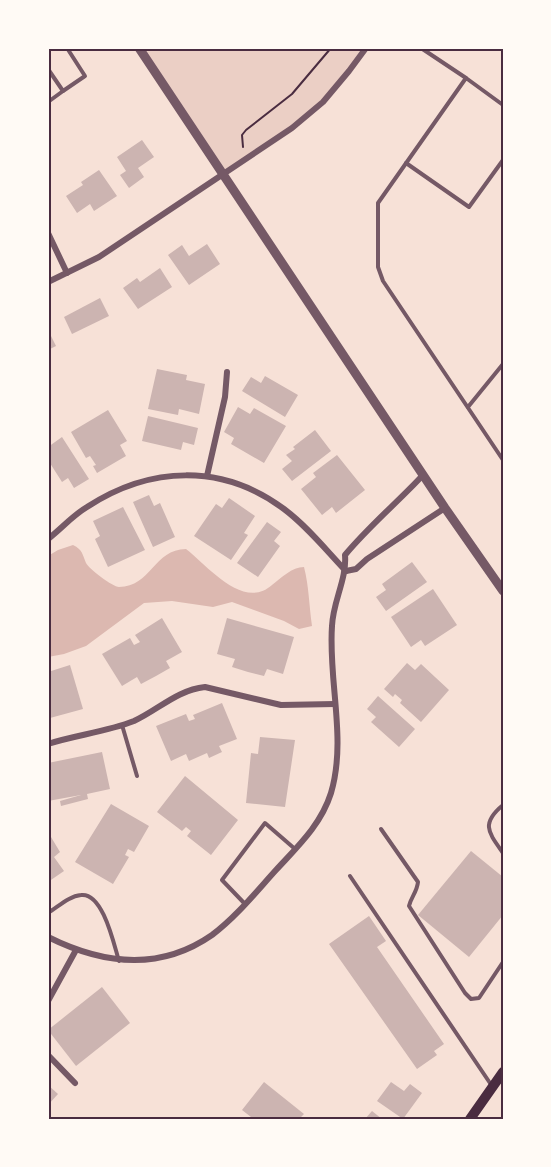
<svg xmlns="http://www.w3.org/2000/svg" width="551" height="1167" font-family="'Golos Text',sans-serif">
  <rect width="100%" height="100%" fill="#f7e1d7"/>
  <path fill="#ebcfc5" d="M139 48H366L323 102 292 128 223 173Z"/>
  <path fill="#dcb8b0" d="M73 545C83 550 82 554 86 563 89 569 113 587 119 587 151 587 154 549 186 549 207 565 243 611 272 585 281 578 292 567 304 567 309 586 309 606 312 626L299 629 284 621 232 602 213 607 172 601 144 603 86 646 64 654 48 657V556L58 550Z"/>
  <g fill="#ccb4b1">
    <path d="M142 140 154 157 138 168 144 177 129 188 120 175 126 171 117 157Z"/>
    <path d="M99 170 117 196 94 211 90 204 77 213 66 196 83 185 81 182Z"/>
    <path d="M207 244 220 264 189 285 168 255 182 245 189 256Z"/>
    <path d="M160 268 172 287 138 309 123 288 137 278 140 282Z"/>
    <path d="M100 298 109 316 72 334 64 317Z"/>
    <path d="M48 330 56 346 48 350Z"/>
    <path d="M157 369 187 375 186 380 205 384 199 414 179 409 178 415 148 409Z"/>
    <path d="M265 376 298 395 285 417 242 391 251 377 261 383Z"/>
    <path d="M238 407 250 414 254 408 286 426 264 463 231 444 234 438 224 432Z"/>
    <path d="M108 410 127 441 120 445 126 456 97 473 93 466 96 465 90 456 86 458 71 432Z"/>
    <path d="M148 416 198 428 194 445 183 442 181 450 142 441Z"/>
    <path d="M315 430 331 451 292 481 282 469 292 461 286 455 295 449 293 447Z"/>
    <path d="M62 437 89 479 74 488 68 478 62 482 48 460V447Z"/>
    <path d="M337 455 365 490 336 513 332 507 322 515 301 489 316 477 313 473Z"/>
    <path d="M149 495 154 506 160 503 175 537 153 547 133 502Z"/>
    <path d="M229 498 255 516 244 533 248 535 231 560 194 536 216 504 222 508Z"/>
    <path d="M123 507 145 550 108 567 95 539 100 536 93 521Z"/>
    <path d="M267 522 281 532 274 541 280 546 258 577 237 563Z"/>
    <path d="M412 562 427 582 386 611 376 597 386 590 382 584Z"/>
    <path d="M433 589 457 625 425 646 421 640 411 647 391 617Z"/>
    <path d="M162 618 182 652 166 661 170 668 156 676 141 684 137 677 122 686 102 654 130 638 134 645 140 642 135 635Z"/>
    <path d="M227 618 294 637 283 674 267 669 264 676 248 672 232 667 235 659 217 654Z"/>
    <path d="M407 663 415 670 421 664 449 690 421 722 400 703 402 700 395 694 393 697 384 689Z"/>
    <path d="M70 665 83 709 50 718 48 717V672Z"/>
    <path d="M378 696 415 729 399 747 371 722 376 717 367 709Z"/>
    <path d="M222 703 237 739 219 746 222 752 209 758 207 753 189 761 186 754 171 761 156 726 186 714 189 721 195 719 193 715Z"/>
    <path d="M260 737 295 740 285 807 246 803 251 753 258 754Z"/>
    <path d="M102 752 110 789 87 794 88 799 61 806 60 801 81 795 48 801V763Z"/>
    <path d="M185 776 238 820 211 855 187 836 191 831 186 827 182 831 157 812Z"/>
    <path d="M111 804 149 826 134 852 128 849 125 855 129 857 113 884 75 862Z"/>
    <path d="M48 832 60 852 54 857 64 871 48 882Z"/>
    <path d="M471 851 503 877V915L469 957 418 915Z"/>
    <path d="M369 916 386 941 377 947 444 1044 434 1051 437 1055 417 1069 329 944Z"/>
    <path d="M102 987 130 1023 76 1066 48 1030Z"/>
    <path d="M264 1082 304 1114 299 1119H249L251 1117 242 1110Z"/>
    <path d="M391 1082 404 1091 410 1084 422 1093 403 1119 377 1101Z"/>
    <path d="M48 1085 58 1094 48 1105Z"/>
    <path d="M372 1111 382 1119H365Z"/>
  </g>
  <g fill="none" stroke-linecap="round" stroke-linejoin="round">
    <path stroke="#4a2c40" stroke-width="2" d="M243 147 242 135 246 130 292 94 331 48"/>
    <g stroke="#755966" stroke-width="4">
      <path d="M421 48 466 78"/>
      <path d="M48 69 63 91 85 76 67 48"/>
      <path d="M48 102 63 91"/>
      <path d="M503 105 466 78 378 203V267L383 281 503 460"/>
      <path d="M406 163 469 207 503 160"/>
      <path d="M468 407 503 364"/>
      <path d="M122 725 137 776"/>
      <path d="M503 805C480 824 489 833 503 853"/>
      <path d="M381 829 418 882C417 892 411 897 409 906L465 993 471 999 479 998 503 962"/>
      <path d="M350 876 492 1086"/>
      <path d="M245 904 222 880 265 823 295 849"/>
      <path d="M48 913C58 907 69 896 81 895 103 892 114 945 119 961"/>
    </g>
    <g stroke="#755966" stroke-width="6">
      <path d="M48 233 67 273"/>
      <path d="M48 282 99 257 292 128 323 102 349 71 366 48"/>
      <path d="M207 476 225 397 227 372"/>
      <path d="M48 539C61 529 72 516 87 507 150 466 222 463 284 509 307 526 326 550 346 571"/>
      <path d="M346 571 356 569 367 559 445 508"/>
      <path d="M48 744C76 735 106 732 134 721 158 710 177 690 205 687L281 705 335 704"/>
      <path d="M48 937C102 964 159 972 212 935 236 917 256 892 276 870 297 847 321 825 331 793 347 739 328 681 332 626 333 601 347 579 345 555 369 526 398 502 423 475"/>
      <path d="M48 1001 76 950"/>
      <path d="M48 1055 75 1083"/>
    </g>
    <path stroke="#755966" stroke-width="9" d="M139 48 445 508 503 591"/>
    <path stroke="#4a2c40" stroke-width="10" d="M470 1119 503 1072"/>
  </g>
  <rect width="551" height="1167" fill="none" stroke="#fffaf5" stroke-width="99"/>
  <rect x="50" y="50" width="452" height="1068" fill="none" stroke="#4a2c40" stroke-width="2"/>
</svg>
